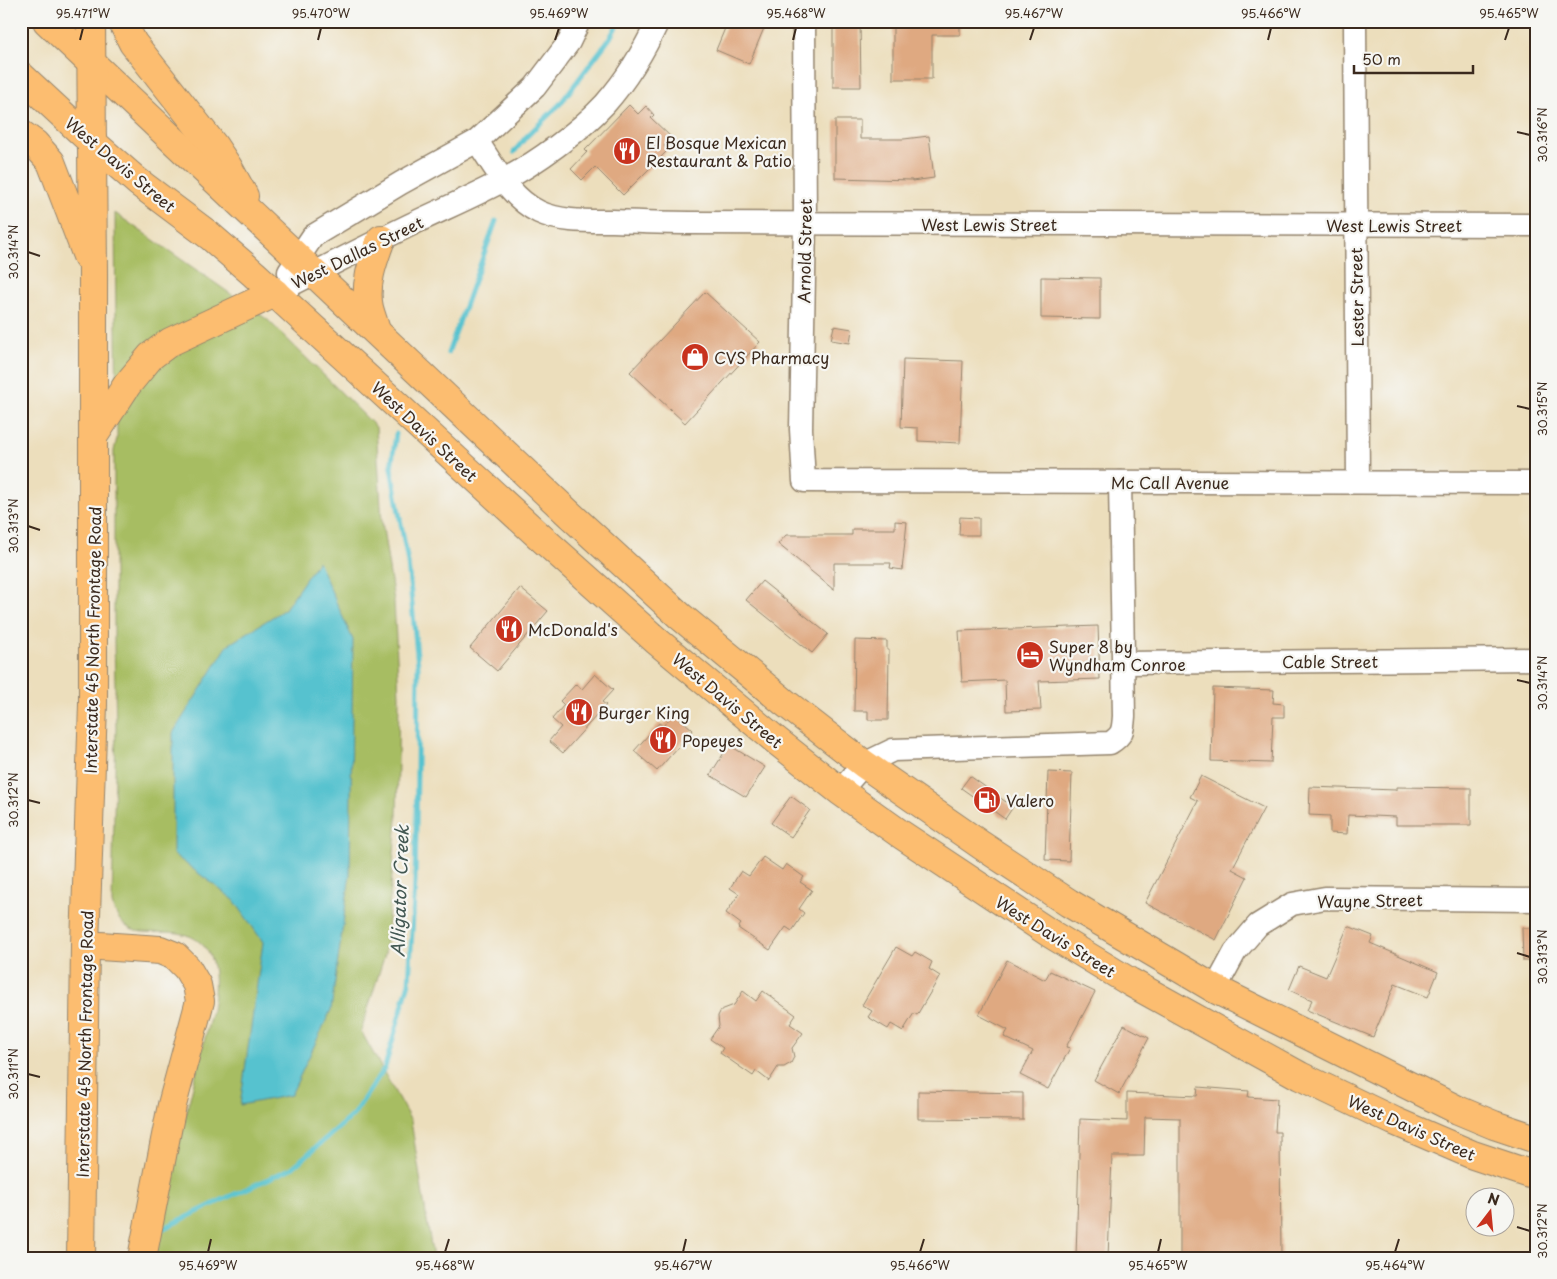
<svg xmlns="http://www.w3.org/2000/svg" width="1557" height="1279" font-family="'Playpen Sans',sans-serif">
  <rect width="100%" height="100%" fill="#f6f6f2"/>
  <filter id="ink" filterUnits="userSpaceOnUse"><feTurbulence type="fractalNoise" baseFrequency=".02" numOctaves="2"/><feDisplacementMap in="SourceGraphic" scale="10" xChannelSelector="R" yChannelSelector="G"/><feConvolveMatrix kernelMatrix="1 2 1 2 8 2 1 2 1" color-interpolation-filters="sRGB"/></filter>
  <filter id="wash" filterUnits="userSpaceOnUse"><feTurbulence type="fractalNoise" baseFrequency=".0096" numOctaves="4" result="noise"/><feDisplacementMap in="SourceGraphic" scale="20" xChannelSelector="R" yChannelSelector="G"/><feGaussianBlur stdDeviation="1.12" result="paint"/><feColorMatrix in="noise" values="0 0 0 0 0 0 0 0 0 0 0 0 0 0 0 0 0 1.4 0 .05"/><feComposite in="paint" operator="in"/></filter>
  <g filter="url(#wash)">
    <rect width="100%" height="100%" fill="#ecdebc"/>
    <path fill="#a7bd62" stroke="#717440" d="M115 213 268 320 376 427 382 522 394 601 399 696 397 819 385 954 361 1031 411 1121 433 1258H154L166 1194 212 1010C217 978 218 939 178 933 164 931 149 934 136 931 122 927 115 915 112 903L116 728 114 641V451L117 438Z"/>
    <path fill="#56c2cf" stroke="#487676" d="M318 561 353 640 350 874 331 1010 291 1095 240 1105 263 942 234 900 173 854V733L228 645 285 609Z"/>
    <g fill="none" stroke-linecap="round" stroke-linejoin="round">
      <g stroke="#56c2cf" stroke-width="5">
        <path d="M514 152 526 137 560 104 610 38 619 21"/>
        <path d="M448 353 496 221"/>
        <path d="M162 1229 224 1199 292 1168 353 1115 385 1067 409 982 415 882 417 773 418 665 408 563 391 468 396 434"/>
      </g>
    </g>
    <g id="blocks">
      <g fill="#dfa981">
        <path d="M728 21H767L749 64 716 50Z"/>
        <path d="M833 21H860L861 87H833Z"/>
        <path d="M893 21H960V35H932V79H893Z"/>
        <path d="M629 105 638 114 646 106 654 115 651 118 672 138 664 146 668 150 623 195 595 167 582 180 571 169 587 152 585 150Z"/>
        <path d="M835 120H860V139H904L929 136 934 178 912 181V180L835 178Z"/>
        <path d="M1041 277 1100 278V319L1041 318Z"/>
        <path d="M705 292 760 342 685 423 630 372Z"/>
        <path d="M834 326 852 329 850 343 831 340Z"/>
        <path d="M903 359 963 361 960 443 918 441V428L901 427Z"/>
        <path d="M960 517 979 518V535H959Z"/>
        <path d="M895 521 907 522 902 570 890 568 891 563H834V590L778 544 786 535H852V529H895Z"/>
        <path d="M762 581 828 634 812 653 746 600Z"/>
        <path d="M520 588 548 611 497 671 470 648Z"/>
        <path d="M1098 626 1100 679 1039 681 1041 710 1006 711 1005 680 962 682 959 631Z"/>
        <path d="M855 640 887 641V650H889L888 720H868V711H854Z"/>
        <path d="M595 674 613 690 602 702 606 705 563 753 549 741 561 727 552 719 564 705 560 701 576 684 582 689Z"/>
        <path d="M1213 688 1274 690 1273 703 1284 704V717H1273L1271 763 1211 761Z"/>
        <path d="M674 713 693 730 657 771 634 751 659 723 663 726Z"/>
        <path d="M729 745 765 767 746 797 710 775Z"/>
        <path d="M1048 772 1072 773 1069 861 1045 860Z"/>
        <path d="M970 776 1013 807 1005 819 961 788Z"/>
        <path d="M1201 776 1264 808 1232 869 1247 877 1216 940 1145 903 1198 801 1190 797Z"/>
        <path d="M1310 787 1396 790V787L1471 788V825H1396V817L1348 815 1347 834 1330 833V816L1309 815Z"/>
        <path d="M791 796 810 810 791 837 771 823Z"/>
        <path d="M763 857 782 870 786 864 804 877 800 882 812 890 799 909 804 913 792 931 786 927 770 950 738 928 741 924 726 913 739 894 730 888 741 871 749 876Z"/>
        <path d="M1348 926 1373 936 1370 943 1438 972 1428 997 1395 984 1373 1037 1307 1010 1312 1000 1289 990 1299 966 1326 977Z"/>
        <path d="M1522 928H1536V961H1523Z"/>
        <path d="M896 947 912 956 915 952 932 962 929 969 940 976 917 1015 914 1013 903 1031 891 1024 888 1029 868 1017 872 1011 862 1005Z"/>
        <path d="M1007 960 1045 980 1050 971 1095 992 1066 1047 1070 1048 1048 1089 1020 1075 1033 1051 1004 1037 1008 1030 979 1015Z"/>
        <path d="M743 991 756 1001 763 991 796 1015 790 1024 803 1033 792 1048 794 1057 791 1063 784 1067H778L769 1081 756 1071 753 1076 720 1053 723 1048 710 1039 719 1026 718 1016 721 1010 734 1005Z"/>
        <path d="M1124 1025 1149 1038 1119 1094 1094 1080Z"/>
        <path d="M1198 1087 1249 1091 1248 1097 1277 1099 1275 1132H1280L1281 1258H1180V1118L1145 1117 1144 1156H1112L1108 1258 1076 1257 1080 1119 1127 1121V1093L1197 1096Z"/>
        <path d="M918 1091 1023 1093V1120L918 1119Z"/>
      </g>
    </g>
  </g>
  <g filter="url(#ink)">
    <use href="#blocks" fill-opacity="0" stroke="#94846d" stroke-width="1"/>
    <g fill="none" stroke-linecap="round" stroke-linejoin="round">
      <g stroke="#94846d" stroke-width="25">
        <g id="minor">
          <path d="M804 21 805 224 801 429 804 481 1536 483"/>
          <path d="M1355 21 1358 482"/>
          <path d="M477 141C494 166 510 198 539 212 560 222 587 221 610 221 637 222 663 223 690 223L1536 225"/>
          <path d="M289 272 313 236 401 183 477 141 535 87 569 42 579 21"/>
          <path d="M275 293C320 270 365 247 410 225 441 210 472 197 502 181 536 163 579 132 605 104 627 79 644 51 658 21"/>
          <path d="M1124 663 1536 659"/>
          <path d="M840 791 864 764 893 750 1110 743C1123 735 1123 730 1124 716L1120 482"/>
          <path d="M1215 989 1235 952 1258 925 1292 904 1325 898 1536 900"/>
        </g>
      </g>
      <g stroke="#94846d" stroke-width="30">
        <g id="major">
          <path d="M47 21 567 512 680 616 784 702 864 764 981 845 1069 903 1215 989 1458 1110 1494 1125 1536 1139"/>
          <path d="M122 21 133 43 214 146 228 167 244 196"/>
          <path d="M21 76 92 142 138 182 210 236 254 274 538 535 658 642 778 742 840 791 899 833 1051 934 1130 982 1300 1076 1394 1121 1473 1155 1536 1176"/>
          <path d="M21 134 35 144 51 162 87 256"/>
          <path d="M376 331C374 323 371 316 369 308 364 285 373 261 381 239"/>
          <path d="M93 437 127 385 151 356 170 342 275 293"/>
          <path d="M85 945 160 950 175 956 187 968 197 985 200 1001 172 1105 142 1258"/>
          <path d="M81 1258 85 945 93 704V274L91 21"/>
        </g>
      </g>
      <use href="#minor" stroke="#fff" stroke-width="22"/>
      <use href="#major" stroke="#fcbd6f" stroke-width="28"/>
    </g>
  </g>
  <path fill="none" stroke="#3b2a1e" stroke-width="2" d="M80 40 83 28M318 40 321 28M555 40 559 28M793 40 796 28M1030 40 1034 28M1268 40 1271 28M1505 40 1509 28M1517 132 1530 135M28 252 40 256M1517 406 1530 409M28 526 40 530M1517 680 1530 683M28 800 40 803M1517 953 1530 957M28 1074 40 1077M1517 1227 1530 1231M208 1252 211 1239M445 1252 449 1239M683 1252 686 1239M920 1252 924 1239M1158 1252 1161 1239M1395 1252 1399 1239"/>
  <defs>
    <g id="restaurant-disc" transform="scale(1.4375)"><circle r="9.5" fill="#c8321e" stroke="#f6f6f2"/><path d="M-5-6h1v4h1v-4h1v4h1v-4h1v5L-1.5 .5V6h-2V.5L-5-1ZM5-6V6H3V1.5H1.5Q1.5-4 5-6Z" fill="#fff"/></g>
    <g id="shop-disc" transform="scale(1.4375)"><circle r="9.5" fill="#c8321e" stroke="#f6f6f2"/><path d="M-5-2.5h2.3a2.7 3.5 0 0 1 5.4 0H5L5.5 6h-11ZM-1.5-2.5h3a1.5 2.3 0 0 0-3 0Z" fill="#fff"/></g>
    <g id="hotel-disc" transform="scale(1.4375)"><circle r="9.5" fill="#c8321e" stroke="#f6f6f2"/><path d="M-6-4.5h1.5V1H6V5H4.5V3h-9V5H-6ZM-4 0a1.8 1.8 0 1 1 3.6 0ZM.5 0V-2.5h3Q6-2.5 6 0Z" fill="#fff"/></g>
    <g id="fuel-disc" transform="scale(1.4375)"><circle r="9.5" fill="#c8321e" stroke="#f6f6f2"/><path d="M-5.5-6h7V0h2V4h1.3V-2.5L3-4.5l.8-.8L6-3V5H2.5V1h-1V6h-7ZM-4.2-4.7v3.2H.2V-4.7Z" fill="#fff"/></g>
  </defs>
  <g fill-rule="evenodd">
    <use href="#restaurant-disc" x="627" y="151"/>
    <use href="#shop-disc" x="695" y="357"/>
    <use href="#restaurant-disc" x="509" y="629"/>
    <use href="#hotel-disc" x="1030" y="655"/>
    <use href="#restaurant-disc" x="579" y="712"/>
    <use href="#restaurant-disc" x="663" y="740"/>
    <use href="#fuel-disc" x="987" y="800"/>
  </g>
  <g text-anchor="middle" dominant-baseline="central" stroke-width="4.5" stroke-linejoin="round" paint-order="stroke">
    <g font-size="16" fill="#3b2a1e" stroke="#f6f6f2" text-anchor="start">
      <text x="646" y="142">El Bosque Mexican<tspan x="646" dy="18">Restaurant &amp; Patio</tspan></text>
      <text x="714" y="357">CVS Pharmacy</text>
      <text x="528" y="629">McDonald's</text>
      <text x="1049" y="646">Super 8 by<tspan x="1049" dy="18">Wyndham Conroe</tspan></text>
      <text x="598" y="712">Burger King</text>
      <text x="682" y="740">Popeyes</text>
      <text x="1006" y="800">Valero</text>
    </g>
    <g font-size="16" fill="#3b2a1e" stroke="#f6f6f2">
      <text transform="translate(121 164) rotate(40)">West Davis Street</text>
      <text x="989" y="224">West Lewis Street</text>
      <text x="1394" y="225">West Lewis Street</text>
      <text transform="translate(804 251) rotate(-89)">Arnold Street</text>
      <text transform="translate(357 252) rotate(-26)">West Dallas Street</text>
      <text transform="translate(1356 297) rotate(-91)">Lester Street</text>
      <text transform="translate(425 431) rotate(43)">West Davis Street</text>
      <text x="1170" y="482">Mc Call Avenue</text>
      <text transform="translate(92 640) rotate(-89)">Interstate 45 North Frontage Road</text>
      <text x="1330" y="661">Cable Street</text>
      <text transform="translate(728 700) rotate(40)">West Davis Street</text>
      <text transform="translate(1370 900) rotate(-1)">Wayne Street</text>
      <text transform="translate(1056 936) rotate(32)">West Davis Street</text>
      <text transform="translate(84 1044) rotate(-89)">Interstate 45 North Frontage Road</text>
      <text transform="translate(1412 1127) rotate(24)">West Davis Street</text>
    </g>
    <g font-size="18" font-style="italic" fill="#435853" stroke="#f6f6f2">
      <text transform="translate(399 891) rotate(-88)">Alligator Creek</text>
    </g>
  </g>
  <rect width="1557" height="1279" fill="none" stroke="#f6f6f2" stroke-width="55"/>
  <g transform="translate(1490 1212) rotate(16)"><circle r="24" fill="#f6f6f2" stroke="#aba49d"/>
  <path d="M0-4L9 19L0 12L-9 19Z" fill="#c8321e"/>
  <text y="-8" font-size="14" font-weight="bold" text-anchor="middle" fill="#3b2a1e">N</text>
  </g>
  <path d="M1354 65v8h119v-8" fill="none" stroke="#3b2a1e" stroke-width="2.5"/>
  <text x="1362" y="65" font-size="15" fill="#3b2a1e" stroke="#f6f6f2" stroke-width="4" paint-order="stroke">50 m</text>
  <rect x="28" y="28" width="1502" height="1224" fill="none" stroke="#3b2a1e" stroke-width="2"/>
  <g font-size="12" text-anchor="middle" fill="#3b2a1e">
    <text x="83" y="18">95.471°W</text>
    <text x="321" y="18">95.470°W</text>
    <text x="559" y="18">95.469°W</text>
    <text x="796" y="18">95.468°W</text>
    <text x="1034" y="18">95.467°W</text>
    <text x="1271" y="18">95.466°W</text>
    <text x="1509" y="18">95.465°W</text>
    <text transform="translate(1543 135) rotate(-90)" y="4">30.316°N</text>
    <text transform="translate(14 252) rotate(-90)" y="4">30.314°N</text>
    <text transform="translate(1543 409) rotate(-90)" y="4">30.315°N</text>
    <text transform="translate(14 526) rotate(-90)" y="4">30.313°N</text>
    <text transform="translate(1543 683) rotate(-90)" y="4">30.314°N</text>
    <text transform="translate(14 800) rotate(-90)" y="4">30.312°N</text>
    <text transform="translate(1543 957) rotate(-90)" y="4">30.313°N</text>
    <text transform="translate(14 1074) rotate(-90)" y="4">30.311°N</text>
    <text transform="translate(1543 1231) rotate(-90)" y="4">30.312°N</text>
    <text x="208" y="1270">95.469°W</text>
    <text x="445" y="1270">95.468°W</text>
    <text x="683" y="1270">95.467°W</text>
    <text x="920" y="1270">95.466°W</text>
    <text x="1158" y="1270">95.465°W</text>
    <text x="1395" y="1270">95.464°W</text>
  </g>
</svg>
